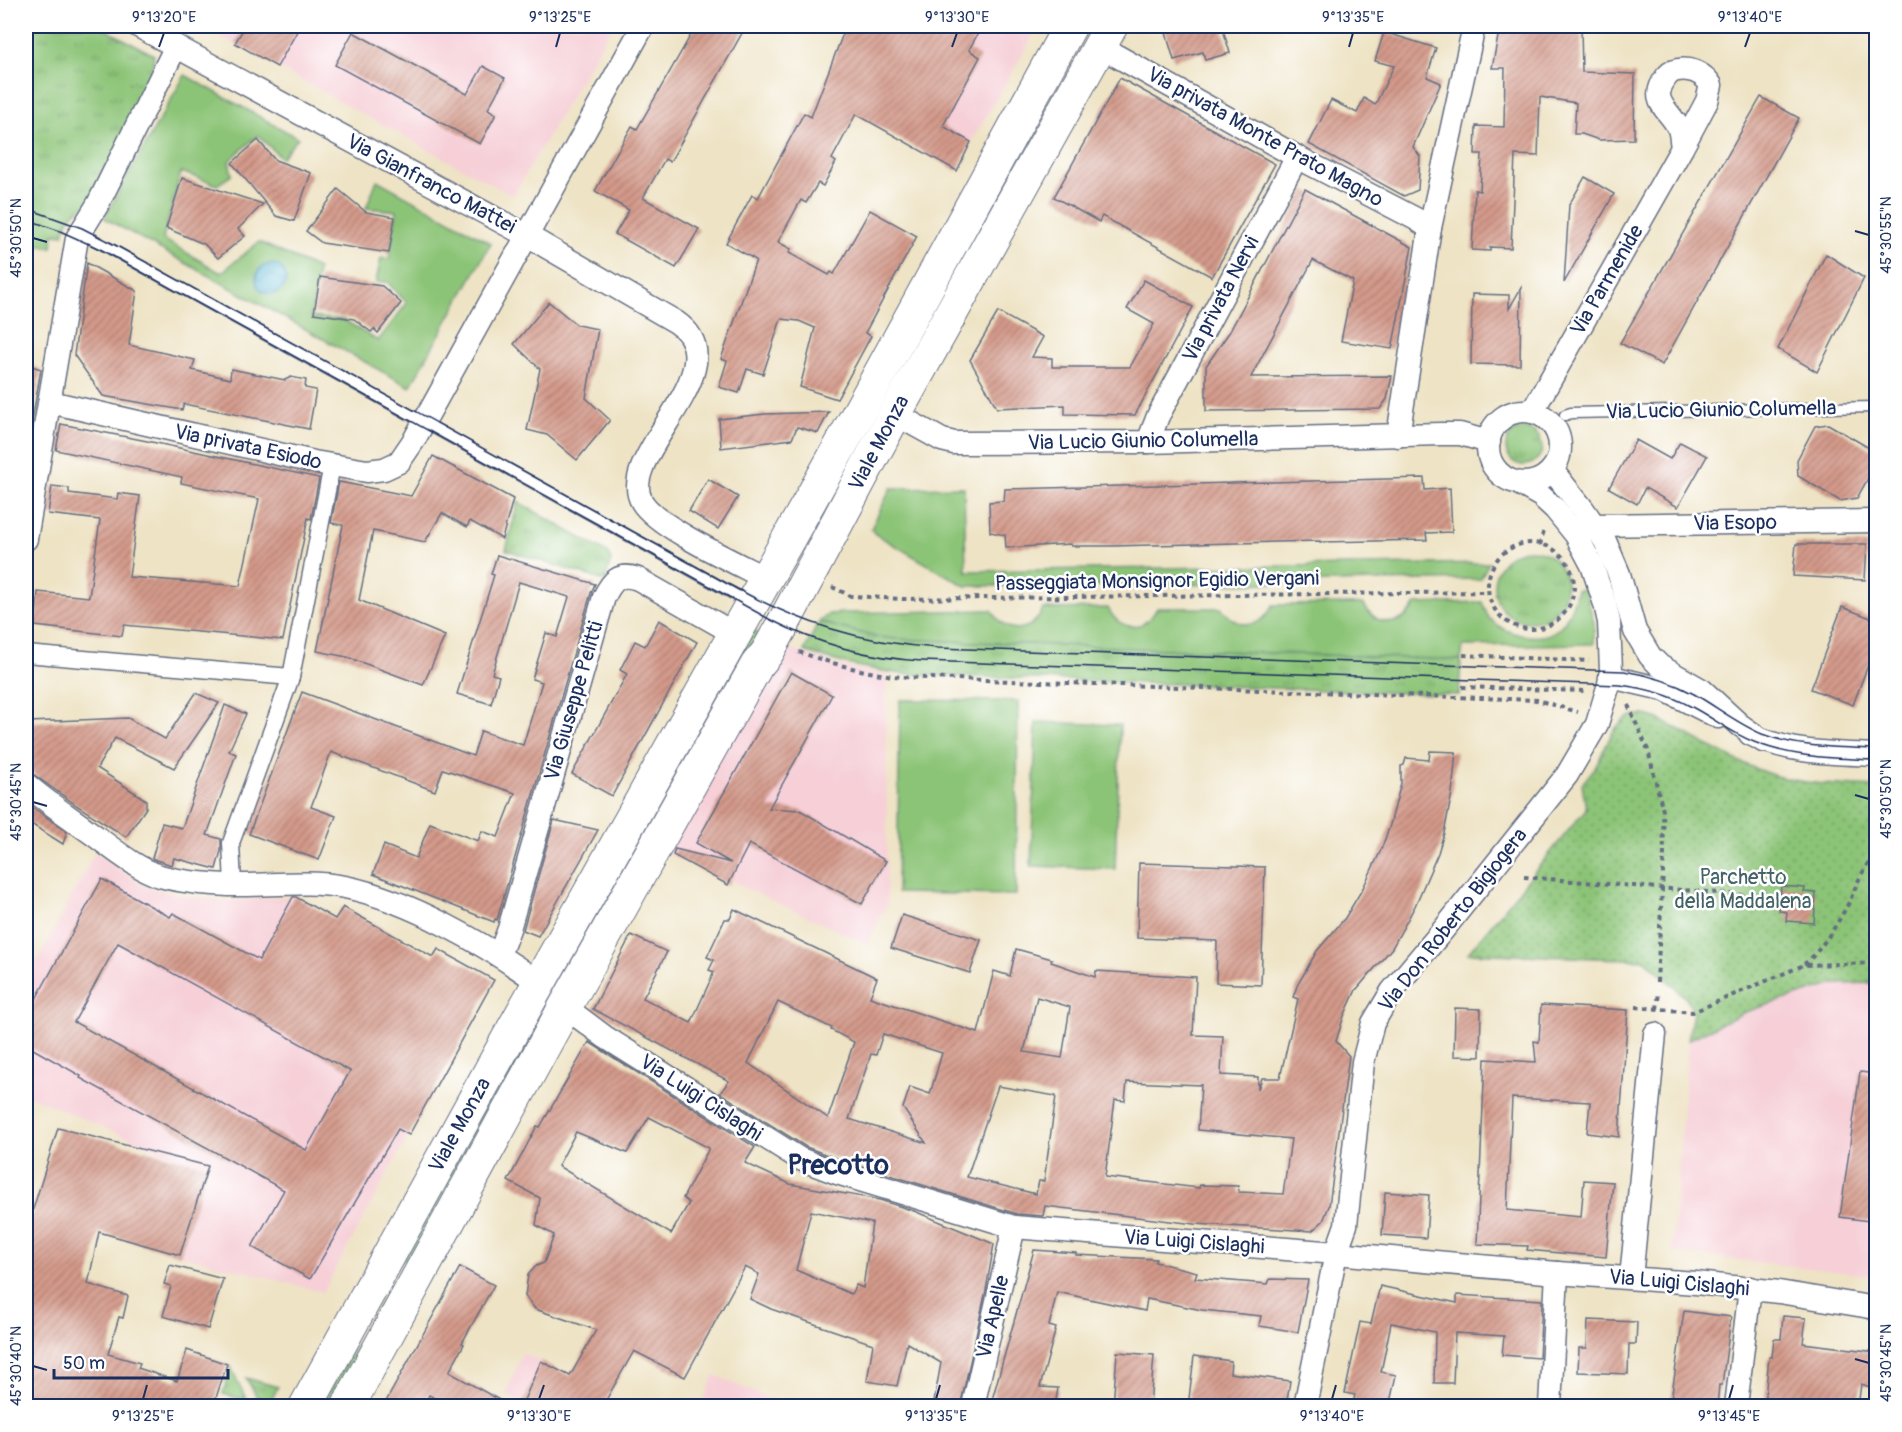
<svg xmlns="http://www.w3.org/2000/svg" width="1902" height="1432" font-family="Pangolin,sans-serif">
  <defs>
    <pattern id="grass-tufts" width="24" height="20" patternUnits="userSpaceOnUse" patternTransform="scale(1.5)"><rect width="24" height="20" fill="#8cc477"/><path d="M3 7l-1-3M5 7V3M7 7l1-3M15 17l-1-3M17 17v-4M19 17l1-3" fill="none" stroke="#72a065"/></pattern>
    <pattern id="park-dots" width="8" height="8" patternUnits="userSpaceOnUse" patternTransform="scale(1.5)"><rect width="8" height="8" fill="#8cc477"/><path d="M2 2h.1M6 6h.1" fill="none" stroke="#72a065" stroke-width="1.8" stroke-linecap="round"/></pattern>
    <pattern id="water-waves" width="16" height="10" patternUnits="userSpaceOnUse" patternTransform="scale(1.5)"><rect width="16" height="10" fill="#52b4d1"/><path d="M0 5q4-4 8 0t8 0" fill="none" stroke="#4393ad"/></pattern>
    <pattern id="building-hatch" width="6" height="6" patternUnits="userSpaceOnUse" patternTransform="scale(1.5)"><rect width="6" height="6" fill="#d49a8a"/><path d="M-1 1l2-2M0 6l6-6M5 7l2-2" fill="none" stroke="#ab7e74"/></pattern>
  </defs>
  <rect width="100%" height="100%" fill="#fff"/>
  <filter id="ink" filterUnits="userSpaceOnUse"><feTurbulence type="fractalNoise" baseFrequency=".0167" numOctaves="2"/><feDisplacementMap in="SourceGraphic" scale="12" xChannelSelector="R" yChannelSelector="G"/><feConvolveMatrix kernelMatrix="1 2 1 2 8 2 1 2 1" color-interpolation-filters="sRGB"/></filter>
  <filter id="wash" filterUnits="userSpaceOnUse"><feTurbulence type="fractalNoise" baseFrequency=".008" numOctaves="4" result="noise"/><feDisplacementMap in="SourceGraphic" scale="24" xChannelSelector="R" yChannelSelector="G"/><feGaussianBlur stdDeviation="1.35" result="paint"/><feColorMatrix in="noise" values="0 0 0 0 0 0 0 0 0 0 0 0 0 0 0 0 0 1.4 0 .05"/><feComposite in="paint" operator="in"/></filter>
  <g filter="url(#wash)">
    <rect width="100%" height="100%" fill="#eee3c5"/>
    <g fill="#f6cfd7">
      <path d="M202 26H612L513 196Z"/>
      <path d="M846 26H1039L971 142 957 171 820 94Z"/>
      <path d="M781 643 792 649 835 665 886 675 887 904 867 944 747 889 731 879 685 862 656 846Z"/>
      <path d="M95 852 142 885 185 896 223 901 294 896 335 919 343 907 433 957 438 949 494 980 323 1292 180 1255 208 1166 174 1157 26 1095V983Z"/>
      <path d="M1876 983V1276L1672 1252 1688 1040 1745 1012 1835 984Z"/>
      <path d="M522 1353 541 1361 630 1406H528L506 1395Z"/>
      <path d="M714 1375 786 1406H701Z"/>
    </g>
    <g fill="url(#grass-tufts)" stroke="#547a6a" stroke-width="1.5">
      <path d="M33 26H99L154 55 146 107 92 202C75 210 67 217 63 235L53 234 52 248 26 242V40Z"/>
      <circle cx="1524" cy="447" r="18"/>
      <path d="M518 502 609 554 611 560 605 581 506 550Z"/>
      <circle cx="1530" cy="586" r="36"/>
      <path d="M819 622 876 637 897 639 1461 660 1459 695 904 674C869 670 837 663 804 651Z"/>
      <path d="M751 629 758 633 645 838 642 840 638 838Z"/>
      <path d="M523 1039 531 1044 408 1263 405 1261 403 1256Z"/>
      <path d="M390 1286 393 1287 394 1291 329 1406H321Z"/>
      <path d="M231 1367 246 1399 245 1400 223 1394Z"/>
      <path d="M246 1378 278 1387 268 1406 260 1402Z"/>
    </g>
    <path fill="url(#park-dots)" stroke="#547a6a" stroke-width="1.5" d="M1635 715H1645L1656 718C1696 737 1733 763 1776 776 1809 785 1843 785 1876 787V983L1835 984 1745 1012 1688 1040 1693 1012 1686 998 1646 960 1468 953 1586 809 1582 784C1587 777 1593 771 1597 764 1607 745 1613 721 1635 715Z"/>
    <g fill="#8cc477" stroke="#547a6a" stroke-width="1.5">
      <path d="M185 75 298 138 281 158 258 135 229 161 232 175 217 185 181 172 163 239 221 273 259 242 318 269 311 317 344 320 378 341 407 303 387 282H376L381 258 389 259 397 211 366 208 377 180 491 243 410 387 104 218Z"/>
      <path d="M964 487 966 571 1489 563 1480 579 1124 586H965L875 534 871 529 891 488Z"/>
      <path d="M1585 589 1594 623V644L1463 646 1461 660 897 639 876 637 819 622 829 614 846 613 992 610C1004 635 1032 635 1043 609L1108 608C1120 632 1144 632 1157 608H1221C1238 629 1260 631 1273 605L1363 604C1378 628 1401 629 1416 604L1482 602C1485 608 1486 615 1490 619 1505 635 1542 644 1559 628 1569 618 1574 603 1577 590Z"/>
      <path d="M900 700 1018 701 1016 895 897 893Z"/>
      <path d="M1036 722 1120 725 1115 869 1031 866Z"/>
    </g>
    <circle fill="url(#water-waves)" stroke="#367298" stroke-width="1.5" cx="271" cy="279" r="15"/>
    <g id="blocks">
      <g fill="url(#building-hatch)" fill-rule="evenodd">
        <path d="M245 26H300L277 67 235 43Z"/>
        <path d="M696 26H746L670 162 665 159 643 198 699 229 676 268 615 234 629 210 595 191 632 126 637 129Z"/>
        <path d="M846 26H982L969 50 980 57 943 126 971 142 957 171 856 114 832 159 836 162 823 186 818 183 806 203 801 200 778 242 791 249 789 253 829 275 831 272 834 274 870 210 917 236 865 333 871 336 837 399 800 387 815 328 799 321 781 319 763 374 747 369 739 393 719 387 727 361 721 359 756 260 726 243 752 195 758 198 804 113 811 117Z"/>
        <path d="M1164 26H1222L1230 53 1205 60 1203 52 1174 60Z"/>
        <path d="M1500 26 1581 27 1582 72 1635 74 1634 139 1599 140 1582 134H1574L1576 103 1540 97 1538 156 1515 155 1511 248 1490 247V251L1472 250 1475 190 1480 191 1482 154H1475L1476 126 1504 127 1505 68H1492Z"/>
        <path d="M353 32 467 94 483 66 505 78 488 109 496 114 480 144 335 65Z"/>
        <path d="M1384 32 1436 48 1427 77 1441 83 1413 147 1420 156 1418 190 1404 196 1309 144 1331 100 1357 113 1364 98 1375 105 1394 66 1375 61Z"/>
        <path d="M1120 78 1275 164 1212 277 1102 216 1099 222 1054 197Z"/>
        <path d="M1761 97 1799 118 1662 365 1620 343Z"/>
        <path d="M258 140 275 160 311 173 294 221 276 216 232 163Z"/>
        <path d="M1585 177 1614 194 1564 283 1569 205Z"/>
        <path d="M182 178 263 204 238 229 245 236 218 258 204 244 166 228Z"/>
        <path d="M338 189 366 212 395 217 389 253 322 243 306 231Z"/>
        <path d="M1305 189 1412 247 1392 349 1341 341 1353 281 1313 260 1251 377 1392 376 1387 399 1380 409 1206 411V366L1230 331Z"/>
        <path d="M1826 254 1864 278 1817 372 1778 349Z"/>
        <path d="M87 263 137 291 129 345 195 360 192 370 230 379 231 369 285 380 291 377 306 380 305 388 316 390 309 429 184 404 182 410 103 396 74 355Z"/>
        <path d="M320 277 382 286 401 303 378 333 374 329 371 332 354 319 314 313Z"/>
        <path d="M1144 280 1193 307 1135 415 1065 414V405L997 408 970 360 998 312 1043 337 1032 357 1052 358V367H1130L1154 324 1127 309Z"/>
        <path d="M1521 288 1520 365 1471 364 1472 294 1509 295V309Z"/>
        <path d="M549 302 577 325 598 329 586 398 610 420 577 460 547 435 527 430 540 369 514 344Z"/>
        <path d="M26 364 41 369 32 421 26 420Z"/>
        <path d="M829 412 818 433 797 427 792 439 721 448 719 419 765 414Z"/>
        <path d="M61 424 147 441 319 478 311 519 308 518 283 640 124 625 122 636 35 626 38 592 89 597 100 520 48 514 52 486 69 488V493L117 499 118 493 140 496 129 577 240 586 259 499 181 483 182 477 56 450Z"/>
        <path d="M1828 424 1876 452V464L1857 498 1840 501 1798 476 1797 460 1815 426Z"/>
        <path d="M1636 440 1670 459 1680 442 1707 456 1678 507 1645 488 1637 504 1609 488Z"/>
        <path d="M433 456 513 499 502 539 470 521 467 527 442 513 425 542 373 531 359 600 445 636 423 685 347 657 317 651 343 525 331 523 339 482 411 496Z"/>
        <path d="M1424 478 1425 490 1450 488 1452 532 1426 533 1427 540 1320 542V541L1111 546H1071V544L1006 548 1005 535 990 532 989 502 1004 501 1005 489Z"/>
        <path d="M708 479 738 497 718 529 689 511Z"/>
        <path d="M1796 544H1867L1865 580 1793 576Z"/>
        <path d="M497 555 595 584 591 593 497 920 495 919 494 922 373 874 384 845 416 858 430 823 478 841 482 831 498 837 515 793 443 769 435 791 331 752 311 807 336 816 319 860 249 834 302 692 473 756 481 731 523 745 542 682 532 679 546 633 557 637 569 597 519 582 492 674 499 676 491 704 457 694 494 575 491 574Z"/>
        <path d="M1842 607 1876 620V644L1853 705 1811 689Z"/>
        <path d="M659 620 697 642 612 796 572 774 627 674 620 670 635 641 645 646Z"/>
        <path d="M791 672 832 695 769 808 800 810 886 861 862 904 749 844 728 885 673 855 675 849 731 863 696 843Z"/>
        <path d="M196 693 219 703 174 768 115 738 97 768 146 800V808L126 837 76 805 29 771V722L128 718 165 739Z"/>
        <path d="M225 705 246 714 229 751 236 754 207 835 221 839V851L216 869 174 858 172 865 156 860 152 858 162 823 182 828Z"/>
        <path d="M1430 751 1456 752 1452 793 1444 833 1438 853 1415 906 1392 948 1356 990 1344 1016 1336 1041 1349 1056 1329 1206 1323 1221 1312 1231 1195 1224 1045 1206 1043 1216 1017 1214 841 1160 806 1147 720 1093 729 1081 593 1009 631 935 667 952 643 998 691 1023 714 972 709 970 714 960 707 957 725 919H730L734 909 877 978 870 997 978 1033 994 971 1010 976 1016 949 1052 959 1051 962 1095 977 1096 971 1196 977 1193 1035 1223 1036 1221 1075 1258 1077V1089L1262 1078H1280L1298 999 1293 997 1297 986 1317 951 1345 918 1363 888 1381 850 1390 825 1401 783V766L1404 765 1406 758 1429 760ZM1037 997 1070 1007 1062 1058 1024 1052ZM778 1002 832 1028 831 1030 854 1042 828 1118 748 1063ZM883 1034 942 1053 930 1094 910 1087 903 1108 926 1143 849 1119 871 1054 876 1055ZM1127 1082 1201 1085 1198 1130 1291 1139 1283 1194 1239 1192 1238 1186 1200 1185 1199 1188 1105 1177 1115 1100 1125 1101ZM998 1086 1056 1096 1044 1181H1039L1036 1194 967 1177Z"/>
        <path d="M28 804 67 832 63 844 28 822Z"/>
        <path d="M554 820 598 830 538 936 523 930Z"/>
        <path d="M1139 863 1265 867 1261 985 1216 983 1217 941 1137 938Z"/>
        <path d="M102 879 170 917 173 913 259 960 293 897H296L335 919 343 907 433 957 438 949 494 980 409 1135 398 1129 310 1279 252 1247 284 1190 80 1078 81 1076 26 1045V1017ZM118 943 350 1071 306 1150 74 1022Z"/>
        <path d="M1781 886 1805 888 1804 892 1816 893 1814 923 1786 921 1787 912 1779 911Z"/>
        <path d="M902 915 981 940 970 973 891 948Z"/>
        <path d="M1541 1005 1628 1010 1619 1137 1587 1133 1590 1102 1512 1098 1507 1210 1581 1217 1584 1180 1613 1182 1606 1257 1527 1250 1528 1246 1477 1244 1485 1059 1536 1062 1534 1041 1539 1042Z"/>
        <path d="M1455 1008 1481 1009 1480 1057 1454 1056Z"/>
        <path d="M589 1042 755 1147 745 1163 790 1184 880 1200 914 1211 994 1244 986 1290 960 1407H933L941 1363 907 1343 897 1386 867 1381 873 1344 771 1309 750 1299 759 1274 745 1267 685 1377 634 1351 602 1407H521L541 1361 570 1376 596 1330 535 1309 525 1296 528 1275 536 1266 544 1263 554 1235 536 1225 540 1198 508 1181 537 1126 540 1127ZM649 1117 709 1148 683 1198 689 1203 671 1234 558 1166 576 1132 627 1153ZM811 1211 872 1223 863 1288 856 1285 851 1294 796 1270Z"/>
        <path d="M1860 1072 1876 1074V1222L1840 1217Z"/>
        <path d="M58 1128 208 1166 180 1255 99 1232 88 1284 128 1296 123 1318 119 1317 108 1354 140 1363 138 1368 177 1381 187 1350 227 1364 213 1407H26V1232Z"/>
        <path d="M1385 1192 1429 1195 1426 1238 1382 1235Z"/>
        <path d="M1034 1250 1076 1253V1255L1156 1259 1155 1262 1197 1272 1195 1278 1268 1284 1270 1279 1308 1280 1298 1332 1259 1326 1261 1316 1202 1310 1147 1299 1145 1311 1057 1292 1049 1326 1056 1328 1040 1387 1058 1388 1055 1407H990Z"/>
        <path d="M170 1265 223 1279 208 1329 163 1316 171 1286 164 1284Z"/>
        <path d="M460 1267 494 1285 462 1343 464 1344 449 1372 512 1407H451L429 1395 423 1407H383Z"/>
        <path d="M1380 1286 1457 1303V1295L1542 1300 1539 1358 1502 1355 1504 1336 1455 1333 1453 1383H1434L1435 1332 1391 1323 1381 1372 1396 1375 1389 1407H1352L1355 1395 1345 1393 1360 1322 1371 1324Z"/>
        <path d="M1684 1311 1731 1317 1722 1385H1719L1717 1407H1670Z"/>
        <path d="M1783 1316 1806 1318 1803 1343 1876 1352V1389L1861 1384 1858 1407H1818L1819 1404 1765 1398 1769 1357H1772L1774 1339H1781Z"/>
        <path d="M1588 1320 1637 1322 1636 1344H1629L1628 1374 1578 1372 1579 1348H1587Z"/>
        <path d="M1117 1352 1154 1355 1150 1407H1113Z"/>
        <path d="M1194 1356 1231 1361 1230 1373 1290 1381 1286 1407H1188Z"/>
      </g>
    </g>
  </g>
  <g filter="url(#ink)">
    <use href="#blocks" fill-opacity="0" stroke="#656e82" stroke-width="1.5"/>
    <g fill="none" stroke-linecap="round" stroke-linejoin="round">
      <g stroke="#656e82" stroke-width="13">
        <g id="service">
          <path d="M80 232 748 602"/>
          <path d="M1565 415 1571 413 1876 407"/>
        </g>
      </g>
      <g stroke="#656e82" stroke-width="19">
        <g id="pedestrian">
          <path d="M26 654 291 677 332 465"/>
          <path d="M233 885 231 843 291 677"/>
        </g>
      </g>
      <g stroke="#656e82" stroke-width="25">
        <g id="minor">
          <path d="M138 26 526 235 676 322C743 368 614 456 642 502 657 527 736 563 765 578"/>
          <path d="M1099 46 1297 157 1416 219 1430 228"/>
          <path d="M50 402 314 462 367 471 384 469 399 462 414 440 643 26"/>
          <circle cx="1524" cy="447" r="36"/>
          <path d="M1532 412 1682 148 1707 101 1711 85C1705 76 1699 72 1689 70 1681 69 1672 70 1667 76 1647 102 1670 109 1679 129 1681 135 1681 142 1682 148"/>
          <path d="M895 414 942 440 954 443 1148 442 1441 434H1460L1489 442"/>
          <path d="M1398 436 1430 228 1474 26"/>
          <path d="M1148 442 1158 416 1297 157"/>
          <path d="M1552 470 1583 509 1605 541 1619 574 1635 631 1650 656 1660 666 1702 690 1740 725 1763 741"/>
          <path d="M1585 530 1594 525 1876 521"/>
          <path d="M26 539 77 238 98 204 176 46"/>
          <path d="M1611 677 1663 689 1718 717"/>
          <path d="M1750 734C1789 754 1833 753 1876 755"/>
          <path d="M26 784C45 801 67 815 87 830 110 846 133 867 160 876 181 882 206 884 228 885 267 886 306 880 345 887 409 900 487 945 539 983"/>
          <path d="M499 955 509 929 604 597C612 581 619 572 638 579L735 634"/>
          <path d="M565 1007 605 1037 800 1159 837 1173 1014 1227 1336 1253 1557 1273 1696 1283 1779 1292 1876 1308"/>
          <path d="M1631 1278 1655 1034"/>
          <path d="M973 1406 1014 1227"/>
          <path d="M1305 1406 1336 1253 1346 1225 1363 1062 1373 1023 1392 991 1444 929 1567 775 1597 724 1609 684 1611 670 1609 622 1605 604 1592 565 1576 535 1555 509 1541 496 1518 483"/>
          <path d="M1550 1406 1557 1273"/>
          <path d="M1736 1406 1750 1288"/>
        </g>
      </g>
      <g stroke="#656e82" stroke-width="35">
        <g id="primary">
          <path d="M306 1406 515 1026 841 445 1070 26"/>
          <path d="M348 1406 565 1007 757 665 767 653 782 626 895 414 1111 26"/>
        </g>
      </g>
      <g stroke="#656e82" stroke-width="4" stroke-dasharray="4.5 4.5" stroke-linecap="butt">
        <circle cx="1531" cy="586" r="43"/>
        <path d="M1540 545 1544 529"/>
        <path d="M832 587 851 596 903 599 1488 592"/>
        <path d="M799 652C833 664 866 673 902 677L1537 700 1578 712"/>
        <path d="M1463 655 1589 661"/>
        <path d="M1462 687 1584 691"/>
        <path d="M1628 705 1648 750 1663 811 1664 853 1657 982"/>
        <path d="M1524 877 1780 898"/>
        <path d="M1804 964C1819 954 1842 917 1850 900 1857 884 1862 868 1876 857"/>
        <path d="M1636 1007 1693 1012 1804 965 1876 963"/>
        <path d="M1657 1009 1659 992"/>
      </g>
      <use href="#service" stroke="#fff" stroke-width="10"/>
      <use href="#pedestrian" stroke="#fff" stroke-width="16"/>
      <use href="#minor" stroke="#fff" stroke-width="22"/>
      <use href="#primary" stroke="#fff" stroke-width="33"/>
      <g stroke="#1b2f5e" stroke-width="1.5">
        <path d="M26 208 82 228 115 245 730 585C797 622 861 643 938 648L1624 671C1649 675 1672 682 1694 694 1717 707 1738 724 1762 734 1798 748 1838 747 1876 749"/>
        <path d="M26 219 60 231 102 250 769 619C818 644 867 658 922 661L1620 685C1645 688 1668 694 1690 706 1712 717 1731 733 1754 742 1793 758 1835 758 1876 760"/>
      </g>
    </g>
  </g>
  <path fill="none" stroke="#1b2f5e" stroke-width="2" d="M159 47 164 33M556 47 560 33M952 47 957 33M1349 47 1353 33M1745 47 1750 33M1855 231 1869 235M33 238 47 242M1855 795 1869 799M33 802 47 806M1855 1359 1869 1363M33 1366 47 1370M143 1399 147 1385M539 1399 544 1385M936 1399 940 1385M1332 1399 1336 1385M1729 1399 1733 1385"/>
  <g text-anchor="middle" dominant-baseline="central" stroke-width="5" stroke-linejoin="round" paint-order="stroke">
    <g font-size="21" fill="#1b2f5e" stroke="#fff">
      <text transform="translate(1265 137) rotate(29)">Via privata Monte Prato Magno</text>
      <text transform="translate(431 184) rotate(28)">Via Gianfranco Mattei</text>
      <text transform="translate(1607 280) rotate(-60)">Via Parmenide</text>
      <text transform="translate(1221 299) rotate(-62)">Via privata Nervi</text>
      <text transform="translate(1721 410) rotate(-1)">Via Lucio Giunio Columella</text>
      <text transform="translate(1143 441) rotate(-1)">Via Lucio Giunio Columella</text>
      <text transform="translate(879 443) rotate(-62)">Viale Monza</text>
      <text transform="translate(248 447) rotate(12)">Via privata Esiodo</text>
      <text transform="translate(1735 523) rotate(-1)">Via Esopo</text>
      <text transform="translate(1157 581) rotate(-1)">Passeggiata Monsignor Egidio Vergani</text>
      <text transform="translate(574 701) rotate(-74)">Via Giuseppe Pelitti</text>
      <text transform="translate(1453 920) rotate(-52)">Via Don Roberto Bigiogera</text>
      <text transform="translate(701 1098) rotate(33)">Via Luigi Cislaghi</text>
      <text transform="translate(460 1125) rotate(-61)">Viale Monza</text>
      <text transform="translate(1194 1242) rotate(4)">Via Luigi Cislaghi</text>
      <text transform="translate(1679 1283) rotate(5)">Via Luigi Cislaghi</text>
      <text transform="translate(993 1317) rotate(-77)">Via Apelle</text>
    </g>
    <g font-size="21" fill="#436367" stroke="#fff">
      <text x="1743" y="877">Parchetto<tspan x="1743" dy="24">della Maddalena</tspan></text>
    </g>
    <g font-size="27" font-weight="bold" fill="#1b2f5e" stroke="#fff">
      <text x="838" y="1165">Precotto</text>
    </g>
  </g>
  <rect width="1902" height="1432" fill="none" stroke="#fff" stroke-width="66"/>
  <path d="M54 1369v9h174v-9" fill="none" stroke="#1b2f5e" stroke-width="3"/>
  <text x="63" y="1369" font-size="18" fill="#1b2f5e" stroke="#ffffff" stroke-width="4.5" paint-order="stroke">50 m</text>
  <rect x="33" y="33" width="1836" height="1366" fill="none" stroke="#1b2f5e" stroke-width="2"/>
  <g font-size="15" text-anchor="middle" fill="#1b2f5e">
    <text x="164" y="22">9°13'20"E</text>
    <text x="560" y="22">9°13'25"E</text>
    <text x="957" y="22">9°13'30"E</text>
    <text x="1353" y="22">9°13'35"E</text>
    <text x="1750" y="22">9°13'40"E</text>
    <text transform="translate(1886 235) rotate(-90)" y="5">45°30'55"N</text>
    <text transform="translate(16 238) rotate(-90)" y="5">45°30'50"N</text>
    <text transform="translate(1886 799) rotate(-90)" y="5">45°30'50"N</text>
    <text transform="translate(16 802) rotate(-90)" y="5">45°30'45"N</text>
    <text transform="translate(1886 1363) rotate(-90)" y="5">45°30'45"N</text>
    <text transform="translate(16 1366) rotate(-90)" y="5">45°30'40"N</text>
    <text x="143" y="1421">9°13'25"E</text>
    <text x="539" y="1421">9°13'30"E</text>
    <text x="936" y="1421">9°13'35"E</text>
    <text x="1332" y="1421">9°13'40"E</text>
    <text x="1729" y="1421">9°13'45"E</text>
  </g>
</svg>
